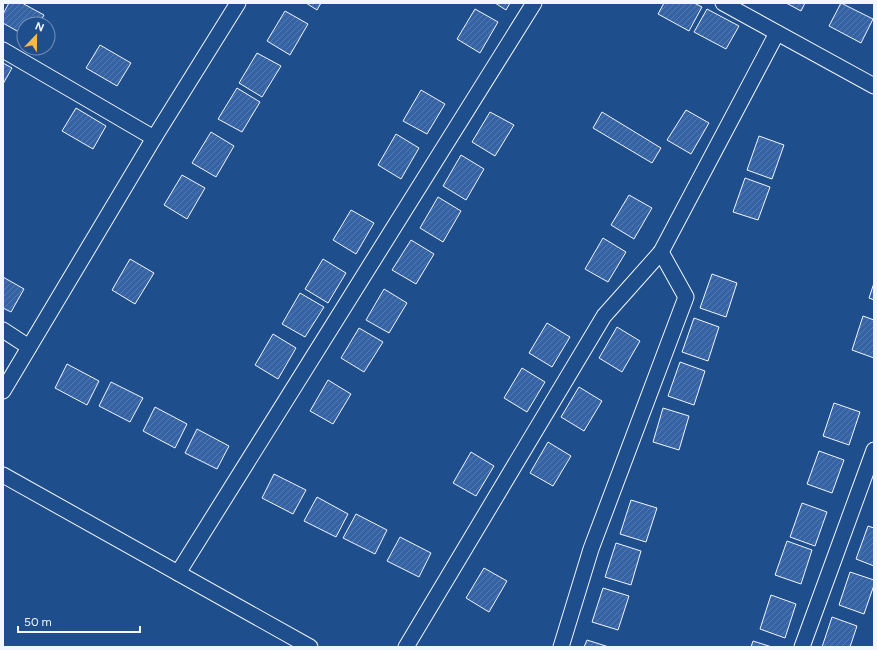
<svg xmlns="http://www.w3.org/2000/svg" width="877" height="650" font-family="Figtree,sans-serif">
  <defs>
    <pattern id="building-hatch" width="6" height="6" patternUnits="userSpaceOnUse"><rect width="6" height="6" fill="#3563a3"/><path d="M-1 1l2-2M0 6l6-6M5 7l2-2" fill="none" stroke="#537ab1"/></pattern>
  </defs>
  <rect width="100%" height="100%" fill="#1f4e8c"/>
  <g fill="url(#building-hatch)" stroke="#f2f6ff">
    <path d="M9 3H22L44 15 39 24H24V35L3 23V14Z"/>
    <path d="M306 3H321L317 10Z"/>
    <path d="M495 3H510L506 10Z"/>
    <path d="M664 3H694L702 7 689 31 658 14Z"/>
    <path d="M786 3H805L801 11Z"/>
    <path d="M841 3 873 19 861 43 829 26Z"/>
    <path d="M475 9 498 22 480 53 457 39Z"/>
    <path d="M707 9 739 26 726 49 694 32Z"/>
    <path d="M285 11 308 24 290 55 267 41Z"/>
    <path d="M100 45 131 63 117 86 86 68Z"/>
    <path d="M257 53 281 66 262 97 239 83Z"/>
    <path d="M3 63 12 68 3 84Z"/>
    <path d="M237 88 260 102 242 132 218 119Z"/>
    <path d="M421 90 445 104 427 134 403 121Z"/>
    <path d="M76 108 106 126 93 149 62 131Z"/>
    <path d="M686 110 709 123 691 154 667 140Z"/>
    <path d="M490 112 514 125 495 156 472 142Z"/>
    <path d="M602 112 661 148 652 163 593 128Z"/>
    <path d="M211 132 234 146 216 177 192 163Z"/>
    <path d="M396 134 419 148 401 179 378 165Z"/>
    <path d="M759 136 784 145 772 179 747 170Z"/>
    <path d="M461 155 484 169 466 200 443 186Z"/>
    <path d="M182 175 205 188 187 219 164 205Z"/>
    <path d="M745 178 770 187 758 220 733 212Z"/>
    <path d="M629 195 652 208 634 239 611 225Z"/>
    <path d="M438 197 461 211 443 242 420 228Z"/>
    <path d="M351 210 374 223 356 254 333 240Z"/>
    <path d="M603 238 626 252 608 282 585 269Z"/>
    <path d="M411 240 434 254 416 284 392 270Z"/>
    <path d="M130 259 154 273 135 304 112 290Z"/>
    <path d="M323 259 346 273 328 303 305 289Z"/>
    <path d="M712 274 737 283 726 317 700 308Z"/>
    <path d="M3 277 24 289 11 312 3 308Z"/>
    <path d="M874 283V300L869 298Z"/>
    <path d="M384 289 407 303 389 333 366 320Z"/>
    <path d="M300 293 324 307 305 337 282 324Z"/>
    <path d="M863 316 874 320V358L852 350Z"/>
    <path d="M694 318 719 327 708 361 682 352Z"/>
    <path d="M547 323 570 337 552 367 529 353Z"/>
    <path d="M617 327 640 341 622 372 599 358Z"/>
    <path d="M359 328 383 342 364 372 341 358Z"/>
    <path d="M273 334 296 348 278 379 255 365Z"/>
    <path d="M680 362 705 371 694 405 668 396Z"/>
    <path d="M67 364 99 381 87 405 55 388Z"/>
    <path d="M522 368 545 382 527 412 504 398Z"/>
    <path d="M328 380 351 394 333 424 310 411Z"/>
    <path d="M111 382 143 398 130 422 99 406Z"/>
    <path d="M579 387 602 401 584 431 561 417Z"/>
    <path d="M834 403 860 412 849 445 823 436Z"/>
    <path d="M155 407 187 424 175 448 143 431Z"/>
    <path d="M663 408 689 416 679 450 653 442Z"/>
    <path d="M197 429 229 446 217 469 185 453Z"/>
    <path d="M548 442 571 456 553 486 530 473Z"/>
    <path d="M819 451 844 460 832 493 807 484Z"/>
    <path d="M471 452 494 466 476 496 453 483Z"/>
    <path d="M274 474 306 490 293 514 262 498Z"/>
    <path d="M317 497 348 514 336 537 304 521Z"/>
    <path d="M631 500 657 508 646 542 620 534Z"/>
    <path d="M802 503 827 512 815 546 790 537Z"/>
    <path d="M356 514 387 530 375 554 343 538Z"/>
    <path d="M868 526 874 528V566L856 559Z"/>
    <path d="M400 537 431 553 419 577 387 561Z"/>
    <path d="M787 541 812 550 801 584 775 575Z"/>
    <path d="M616 543 641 551 631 585 605 577Z"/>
    <path d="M484 568 507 581 489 612 466 598Z"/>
    <path d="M850 572 874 580V585L864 614 839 605Z"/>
    <path d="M603 588 629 596 618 630 592 622Z"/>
    <path d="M771 595 796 604 785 638 760 629Z"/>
    <path d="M832 617 857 626 850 647H822Z"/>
    <path d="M587 640 609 647H584Z"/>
    <path d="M753 641 772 647H751Z"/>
  </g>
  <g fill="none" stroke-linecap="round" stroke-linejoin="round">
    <g stroke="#f2f6ff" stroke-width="17">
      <g id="street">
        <path d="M723 3 874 86"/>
        <path d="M3 50 154 138"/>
        <path d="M3 330 29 347"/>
        <path d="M3 391 154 138 238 3"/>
        <path d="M3 475 310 647"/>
        <path d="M178 573 534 3"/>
        <path d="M406 647 604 316 661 252 777 33"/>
        <path d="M561 647 591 549 686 297 661 252"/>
        <path d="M802 647 874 450"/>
      </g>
    </g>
    <use href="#street" stroke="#1f4e8c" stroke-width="15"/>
  </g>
  <rect width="877" height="650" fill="none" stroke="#f2f6ff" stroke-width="8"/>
  <g transform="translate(36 36) rotate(22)"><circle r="19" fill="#1f4e8c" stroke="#7391ba"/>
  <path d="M0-3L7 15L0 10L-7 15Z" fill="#ffb74d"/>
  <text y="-6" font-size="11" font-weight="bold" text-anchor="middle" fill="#f2f6ff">N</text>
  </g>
  <path d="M18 626v6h122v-6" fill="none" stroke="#f2f6ff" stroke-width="2"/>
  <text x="24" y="626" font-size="12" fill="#f2f6ff" stroke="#1f4e8c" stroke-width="3" paint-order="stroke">50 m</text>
</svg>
